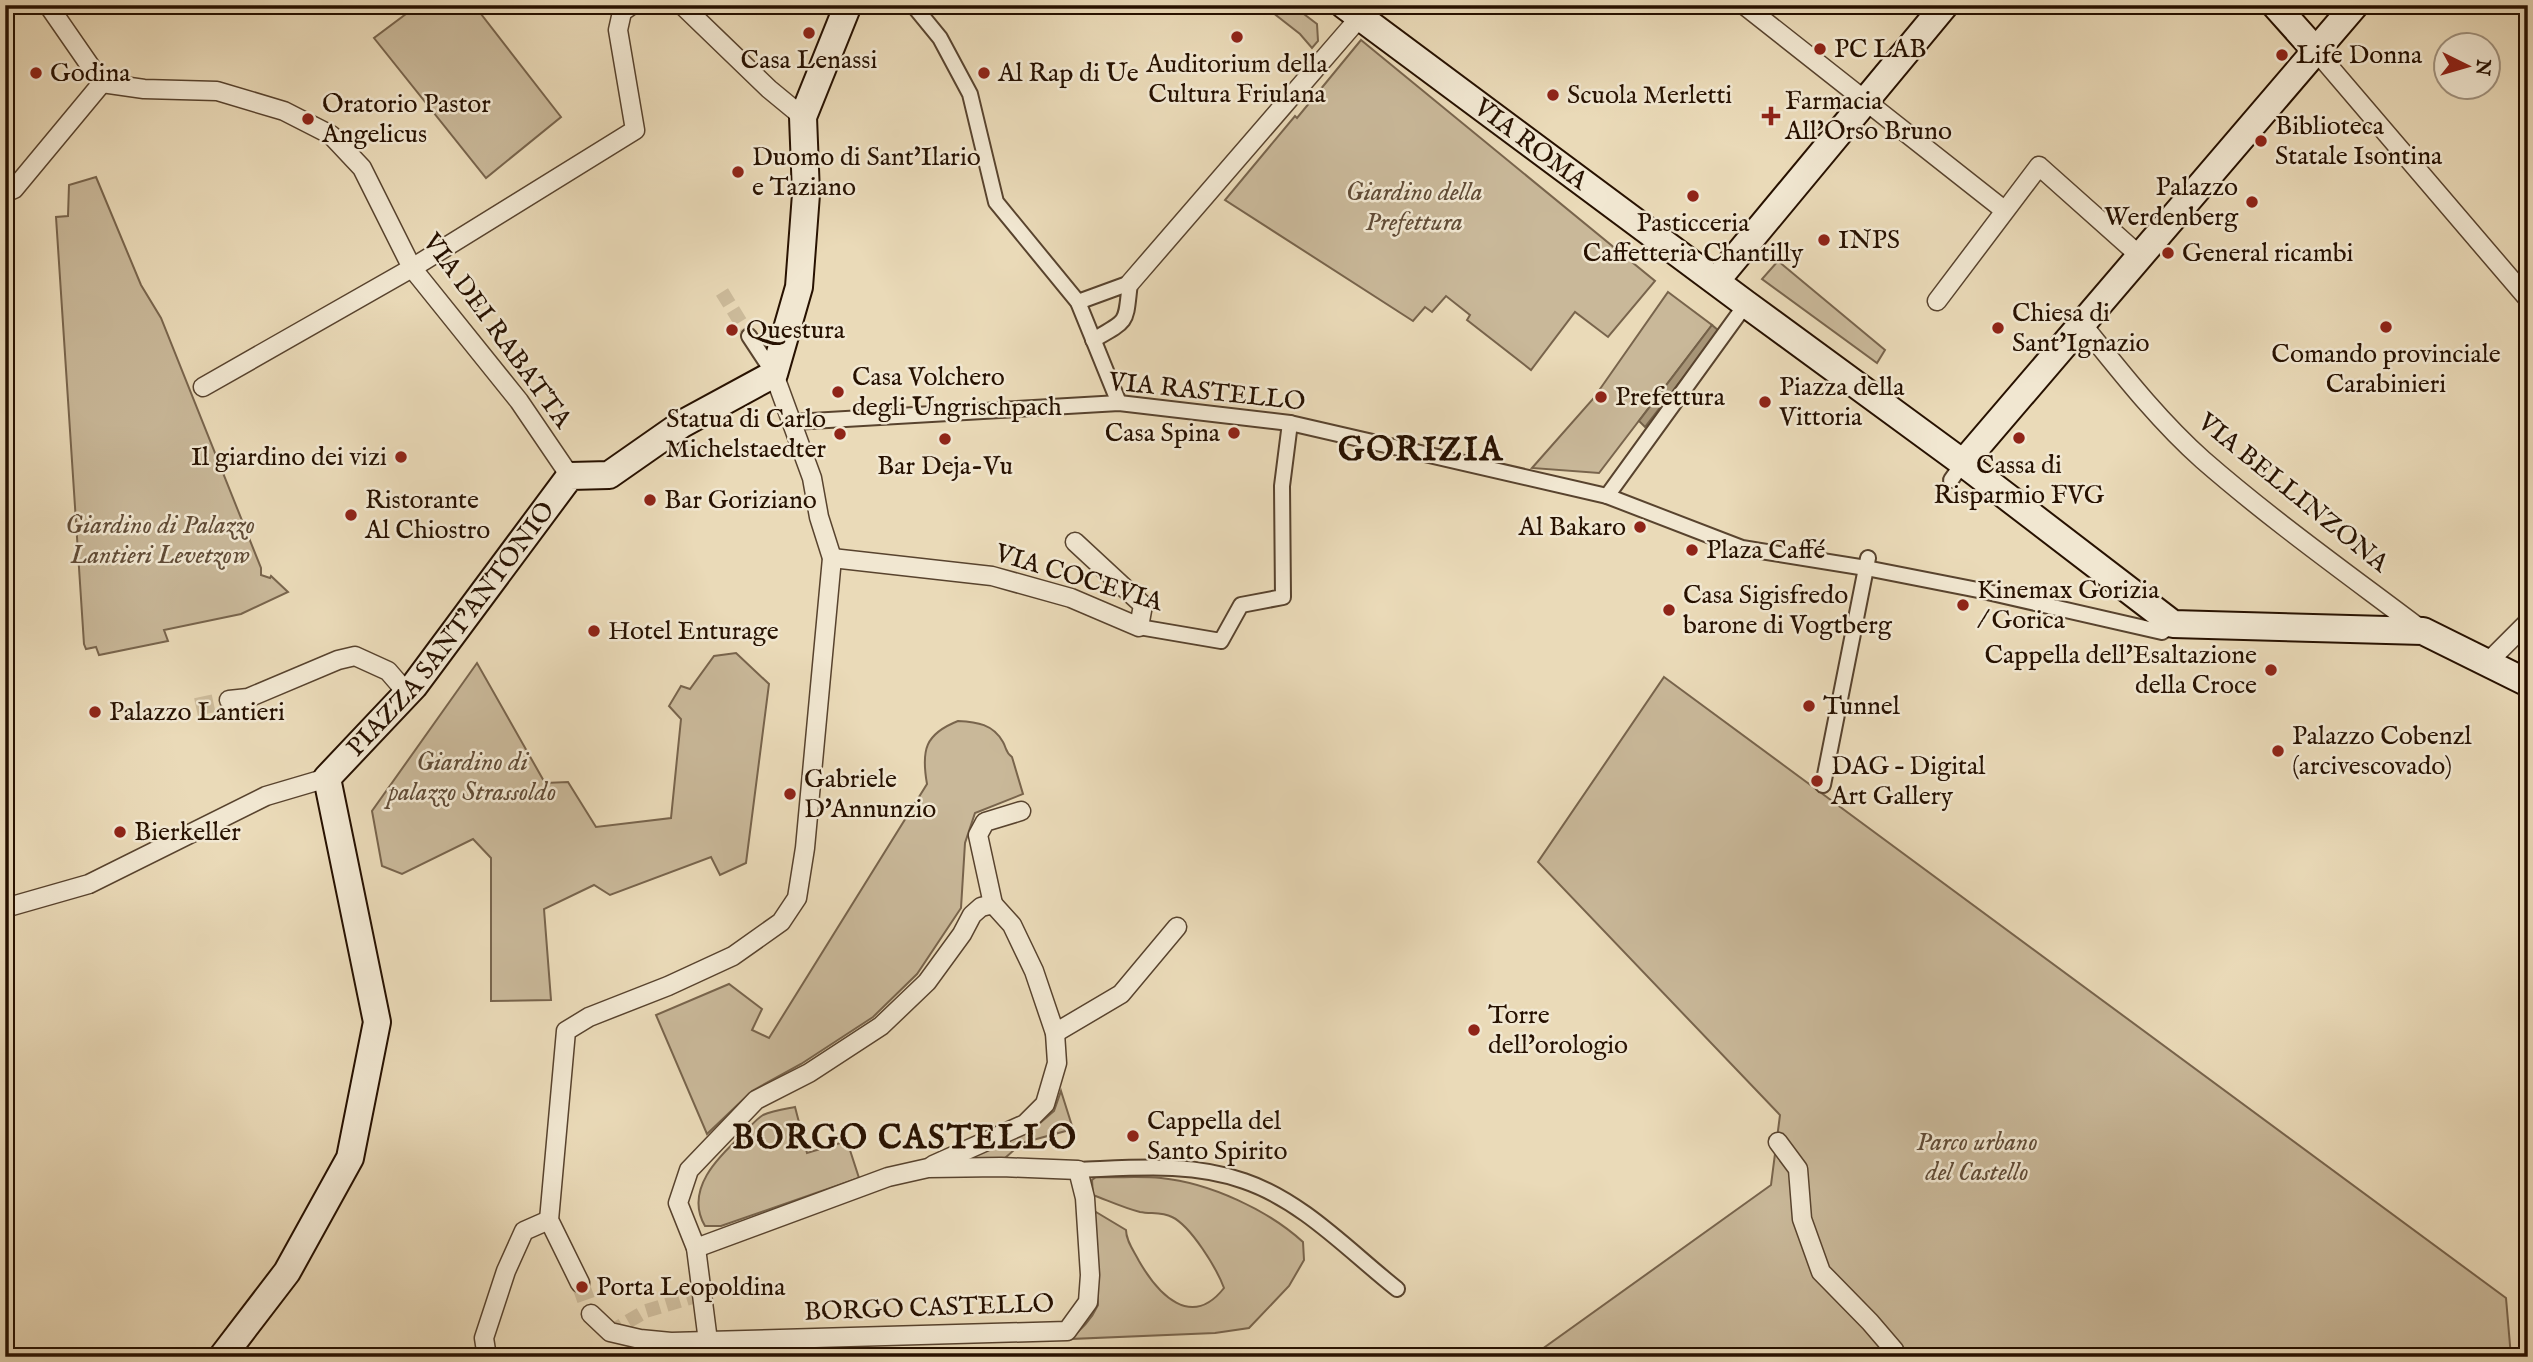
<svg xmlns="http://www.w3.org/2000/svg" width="2533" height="1362" font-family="'IM FELL English',serif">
  <rect width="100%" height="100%" fill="#eadab8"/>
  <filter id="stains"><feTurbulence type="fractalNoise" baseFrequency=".00286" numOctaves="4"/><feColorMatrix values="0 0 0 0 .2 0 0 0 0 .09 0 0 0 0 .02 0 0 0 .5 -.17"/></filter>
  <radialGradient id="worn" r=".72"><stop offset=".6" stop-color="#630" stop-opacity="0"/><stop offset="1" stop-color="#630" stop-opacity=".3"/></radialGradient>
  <g fill="#c9b899" stroke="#78644c" stroke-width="2">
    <path d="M418 5H474L561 117 486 178 374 38Z"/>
    <path d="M1263 5H1292L1317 24 1318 41 1312 48 1300 34Z"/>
    <path d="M1361 40 1655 281 1608 337 1575 312 1531 370 1467 320 1470 315 1446 296 1432 312 1425 307 1413 321 1225 200 1295 116 1297 118Z"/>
    <path d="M96 177 141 285 161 318 261 568V575L270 578 271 576 288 592 241 614 164 630 168 641 99 655 96 647 86 649 84 644 56 217 68 216 69 185Z"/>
    <path d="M1778 261 1885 350 1877 363 1762 279Z"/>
    <path d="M1668 292 1712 325 1599 473 1532 468 1593 399Z"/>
    <path d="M736 653 769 684 746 863 720 875 711 857 610 895 594 885 544 909 551 1000 491 1001V858L473 839 402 874 382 866 372 811 477 663 545 783 568 782 596 827 671 818 681 719 669 706 681 686 690 689 714 656Z"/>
    <path d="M1664 677 2506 1298 2511 1357H1531L1771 1185 1780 1115 1538 862Z"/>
    <path d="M958 721C977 722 993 724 1003 742 1007 749 1005 752 1012 757L1023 794 975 813 965 843 961 908 917 974 873 1017 801 1064 752 1091 707 1134 656 1015 729 984 762 1009 752 1030 769 1038 927 784C921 750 925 734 958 721Z"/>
    <path d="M1061 1091 1073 1129 1022 1143 1005 1158 965 1161V1158L1032 1130 1054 1111Z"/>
    <path d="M795 1107 807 1153 847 1141 859 1178 721 1226H705C684 1190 718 1157 743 1134 749 1128 756 1119 763 1115 772 1111 785 1109 795 1107Z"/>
    <path d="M1096 1177C1117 1178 1140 1176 1161 1178 1210 1183 1268 1210 1303 1242L1304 1260 1289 1286 1249 1328 1215 1333 1069 1339C1082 1329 1091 1320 1098 1305L1094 1215 1096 1212 1126 1230C1126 1241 1134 1251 1139 1261 1158 1294 1191 1330 1224 1288 1217 1269 1191 1226 1172 1217 1162 1212 1151 1214 1140 1212 1124 1208 1109 1201 1093 1195L1092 1180Z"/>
  </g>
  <path fill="#a89679" stroke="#746149" stroke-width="2" d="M1712 325 1719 331 1645 427 1639 421Z"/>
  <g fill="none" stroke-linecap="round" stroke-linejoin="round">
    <g stroke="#cdbc9c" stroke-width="14" stroke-dasharray="14 7" stroke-linecap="butt">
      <path d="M722 292 749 336"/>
      <path d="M610 1332 646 1311 703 1294"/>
    </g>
    <g stroke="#cdbc9c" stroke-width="18" stroke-dasharray="18 9" stroke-linecap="butt">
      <path d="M196 707 229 700"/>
      <path d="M580 1283 591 1314"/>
    </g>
    <g stroke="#58432e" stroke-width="18">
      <g id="pedestrian">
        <path d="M913 5 940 38 970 94 996 202 1078 302 1119 403"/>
        <path d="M1078 302 1130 283C1125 324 1130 319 1093 340"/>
        <path d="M749 336 774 374"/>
        <path d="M794 422 1119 403 1290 423 1607 496 1742 548 1866 568 1983 591 2162 632 2173 624"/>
        <path d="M1951 480 1963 463"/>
        <path d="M1607 496 1746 304"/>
        <path d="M1139 627 1221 641 1241 605 1283 597 1282 486 1290 423"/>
        <path d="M1823 785 1868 558"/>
        <path d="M1078 1170C1133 1168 1191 1162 1244 1181 1303 1201 1349 1251 1397 1289"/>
      </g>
    </g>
    <g stroke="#58432e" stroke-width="21">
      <g id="minor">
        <path d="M48 5 102 83"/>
        <path d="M682 5 769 89 803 117"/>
        <path d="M1744 5 2004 210"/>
        <path d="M2316 51 2528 299"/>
        <path d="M102 83 144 89 217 91 284 111 331 135 362 168 412 268 519 401 570 476"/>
        <path d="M5 193 14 189 102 83"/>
        <path d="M1130 283 1360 17"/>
        <path d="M1937 301 2039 166 2140 256"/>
        <path d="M2082 324C2120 371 2158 420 2203 460 2273 521 2349 575 2423 631"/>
        <path d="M203 387 412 268 635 130 618 30 622 12 632 5"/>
        <path d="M832 558 992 576 1071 598 1139 627 1143 605 1075 542"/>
        <path d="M2487 663 2528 622"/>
        <path d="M229 700 248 698 338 660 355 656 388 671 407 693"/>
        <path d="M993 904 978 835 985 822 1021 811"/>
        <path d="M5 908 89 884 266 796 327 778"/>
        <path d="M1055 1033 1121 994 1177 927"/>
        <path d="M1778 1142 1798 1169 1802 1219 1821 1272 1870 1322 1894 1350 1896 1357"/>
        <path d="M580 1283 549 1220 566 1031 589 1017 668 986 733 956 781 922 797 898 805 848 832 558 819 517 812 478 774 374"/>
        <path d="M591 1314 610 1332 640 1339 671 1342 1067 1331 1088 1302 1090 1275 1085 1198 1078 1170 1001 1167 928 1168 888 1177 696 1248"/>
        <path d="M708 1341 696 1248 678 1203 689 1170 756 1100 809 1073 881 1026 927 982 962 934 972 915 981 907 993 904 1012 925 1034 971 1055 1033 1057 1063 1045 1104 1025 1124 933 1165"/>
        <path d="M487 1357 484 1338 506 1271 524 1231 549 1220"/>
      </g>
    </g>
    <g stroke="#271100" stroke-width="30">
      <g id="secondary">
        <path id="s1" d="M1344 5 1746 304 1963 463 2173 624 2423 631 2528 683"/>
        <path d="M2275 5 2316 51"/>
        <path d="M1716 281 1945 5"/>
        <path d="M1963 463 2355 5"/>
        <path id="s2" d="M222 1357 287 1272 350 1158 377 1022 327 778 414 686 570 476 609 475 682 424 774 374 799 287 806 194 803 117 848 5"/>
      </g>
    </g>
    <use href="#pedestrian" stroke="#f1e7d1" stroke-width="14"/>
    <use href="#minor" stroke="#f1e7d1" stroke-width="18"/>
    <use href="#secondary" stroke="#f1e7d1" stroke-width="26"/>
  </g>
  <g fill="#8f2418" stroke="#f1e7d1" stroke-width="2.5">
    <circle cx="809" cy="33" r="7"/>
    <circle cx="1237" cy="37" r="7"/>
    <circle cx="1820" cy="49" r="7"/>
    <circle cx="2282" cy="55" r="7"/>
    <circle cx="36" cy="73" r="7"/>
    <circle cx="984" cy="73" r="7"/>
    <circle cx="1553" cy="95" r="7"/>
    <path d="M1767.5 105.5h7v7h7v7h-7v7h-7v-7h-7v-7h7z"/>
    <circle cx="308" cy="119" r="7"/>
    <circle cx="2261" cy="141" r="7"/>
    <circle cx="738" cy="172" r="7"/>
    <circle cx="1693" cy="196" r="7"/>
    <circle cx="2252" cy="202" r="7"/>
    <circle cx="1824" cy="240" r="7"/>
    <circle cx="2168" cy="253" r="7"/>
    <circle cx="2386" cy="327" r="7"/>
    <circle cx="1998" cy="328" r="7"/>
    <circle cx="732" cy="330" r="7"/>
    <circle cx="838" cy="392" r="7"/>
    <circle cx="1601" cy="397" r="7"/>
    <circle cx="1765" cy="402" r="7"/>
    <circle cx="1234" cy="433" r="7"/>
    <circle cx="840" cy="434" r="7"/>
    <circle cx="2019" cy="438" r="7"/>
    <circle cx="945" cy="439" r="7"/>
    <circle cx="401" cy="457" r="7"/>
    <circle cx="650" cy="500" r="7"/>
    <circle cx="351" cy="515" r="7"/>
    <circle cx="1640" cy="527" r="7"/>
    <circle cx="1692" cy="550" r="7"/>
    <circle cx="1963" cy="605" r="7"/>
    <circle cx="1669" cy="610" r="7"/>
    <circle cx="594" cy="631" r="7"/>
    <circle cx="2271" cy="670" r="7"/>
    <circle cx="1809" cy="706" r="7"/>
    <circle cx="95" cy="712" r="7"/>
    <circle cx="2278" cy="751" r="7"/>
    <circle cx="1817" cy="781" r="7"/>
    <circle cx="790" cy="794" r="7"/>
    <circle cx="120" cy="832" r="7"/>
    <circle cx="1474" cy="1030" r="7"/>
    <circle cx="1133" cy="1136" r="7"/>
    <circle cx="582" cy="1287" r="7"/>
  </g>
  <g text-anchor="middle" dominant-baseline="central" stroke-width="5" stroke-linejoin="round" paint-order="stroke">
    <g font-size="26" fill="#271100" stroke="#f1e7d1" text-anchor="start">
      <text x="1834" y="49">PC LAB</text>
      <text x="2296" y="55">Life Donna</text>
      <text x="809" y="60" text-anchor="middle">Casa Lenassi</text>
      <text x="1237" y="64" text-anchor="middle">Auditorium della<tspan x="1237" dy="30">Cultura Friulana</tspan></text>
      <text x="50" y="73">Godina</text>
      <text x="998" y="73">Al Rap di Ue</text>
      <text x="1567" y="95">Scuola Merletti</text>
      <text x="1785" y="101">Farmacia<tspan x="1785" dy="30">All'Orso Bruno</tspan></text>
      <text x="322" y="104">Oratorio Pastor<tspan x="322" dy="30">Angelicus</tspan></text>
      <text x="2275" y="126">Biblioteca<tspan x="2275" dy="30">Statale Isontina</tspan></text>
      <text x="752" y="157">Duomo di Sant'Ilario<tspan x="752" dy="30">e Taziano</tspan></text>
      <text x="2238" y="187" text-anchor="end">Palazzo<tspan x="2238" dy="30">Werdenberg</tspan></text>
      <text x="1693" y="223" text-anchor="middle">Pasticceria<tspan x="1693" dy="30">Caffetteria Chantilly</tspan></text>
      <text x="1838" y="240">INPS</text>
      <text x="2182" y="253">General ricambi</text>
      <text x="2012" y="313">Chiesa di<tspan x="2012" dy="30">Sant'Ignazio</tspan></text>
      <text x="746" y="330">Questura</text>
      <text x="2386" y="354" text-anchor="middle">Comando provinciale<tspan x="2386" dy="30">Carabinieri</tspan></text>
      <text x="852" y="377">Casa Volchero<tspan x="852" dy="30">degli Ungrischpach</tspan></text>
      <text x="1779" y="387">Piazza della<tspan x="1779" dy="30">Vittoria</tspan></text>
      <text x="1615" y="397">Prefettura</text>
      <text x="826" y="419" text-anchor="end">Statua di Carlo<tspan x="826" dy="30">Michelstaedter</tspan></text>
      <text x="1220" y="433" text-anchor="end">Casa Spina</text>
      <text x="387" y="457" text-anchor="end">Il giardino dei vizi</text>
      <text x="2019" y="465" text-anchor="middle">Cassa di<tspan x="2019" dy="30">Risparmio FVG</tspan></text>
      <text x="945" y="466" text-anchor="middle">Bar Deja-Vu</text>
      <text x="365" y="500">Ristorante<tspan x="365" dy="30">Al Chiostro</tspan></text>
      <text x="664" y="500">Bar Goriziano</text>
      <text x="1626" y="527" text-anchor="end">Al Bakaro</text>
      <text x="1706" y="550">Plaza Caffé</text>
      <text x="1977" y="590">Kinemax Gorizia<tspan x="1977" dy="30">/ Gorica</tspan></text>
      <text x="1683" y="595">Casa Sigisfredo<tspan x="1683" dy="30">barone di Vogtberg</tspan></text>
      <text x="608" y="631">Hotel Enturage</text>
      <text x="2257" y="655" text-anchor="end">Cappella dell'Esaltazione<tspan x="2257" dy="30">della Croce</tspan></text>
      <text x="1823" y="706">Tunnel</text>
      <text x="109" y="712">Palazzo Lantieri</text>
      <text x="2292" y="736">Palazzo Cobenzl<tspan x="2292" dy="30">(arcivescovado)</tspan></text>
      <text x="1831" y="766">DAG – Digital<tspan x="1831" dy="30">Art Gallery</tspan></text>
      <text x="804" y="779">Gabriele<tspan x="804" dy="30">D'Annunzio</tspan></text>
      <text x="134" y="832">Bierkeller</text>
      <text x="1488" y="1015">Torre<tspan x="1488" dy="30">dell'orologio</tspan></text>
      <text x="1147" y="1121">Cappella del<tspan x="1147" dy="30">Santo Spirito</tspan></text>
      <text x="596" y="1287">Porta Leopoldina</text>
    </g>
    <g font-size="26" fill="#271100" stroke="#f1e7d1">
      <text stroke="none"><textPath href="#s1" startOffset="233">VIA ROMA</textPath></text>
      <text transform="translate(497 331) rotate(54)">VIA DEI RABATTA</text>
      <text transform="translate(1207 392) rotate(6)">VIA RASTELLO</text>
      <text transform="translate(2293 493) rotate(39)">VIA BELLINZONA</text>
      <text transform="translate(1079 578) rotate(17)">VIA COCEVIA</text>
      <text stroke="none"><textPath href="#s2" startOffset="819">PIAZZA SANT'ANTONIO</textPath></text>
      <text transform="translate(929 1308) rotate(-2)">BORGO CASTELLO</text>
    </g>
    <g font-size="26" font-style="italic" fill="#604b36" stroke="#f1e7d1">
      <text x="1414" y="192">Giardino della<tspan x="1414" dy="30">Prefettura</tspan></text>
      <text x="160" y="525">Giardino di Palazzo<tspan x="160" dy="30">Lantieri Levetzow</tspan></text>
      <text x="472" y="762">Giardino di<tspan x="472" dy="30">palazzo Strassoldo</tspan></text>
      <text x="1977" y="1142">Parco urbano<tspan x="1977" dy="30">del Castello</tspan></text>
    </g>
    <g font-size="33" font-weight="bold" letter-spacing="2" fill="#271100" stroke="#f1e7d1">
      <text x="1421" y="451">GORIZIA</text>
      <text x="905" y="1139">BORGO CASTELLO</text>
    </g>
  </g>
  <rect width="2533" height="1362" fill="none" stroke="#eadab8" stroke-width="28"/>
  <rect x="7" y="7" width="2519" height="1348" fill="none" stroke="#271100" stroke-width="3.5"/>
  <rect x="14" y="14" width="2505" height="1334" fill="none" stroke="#271100" stroke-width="2"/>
  <g transform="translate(2467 66) rotate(95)"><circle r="33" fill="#f1e7d1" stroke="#a0917d" stroke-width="2"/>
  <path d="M0-5L12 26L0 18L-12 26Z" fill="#8f2418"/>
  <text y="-10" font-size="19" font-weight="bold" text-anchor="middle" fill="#271100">N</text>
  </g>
  <rect width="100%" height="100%" filter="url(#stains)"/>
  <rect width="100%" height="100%" fill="url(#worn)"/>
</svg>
